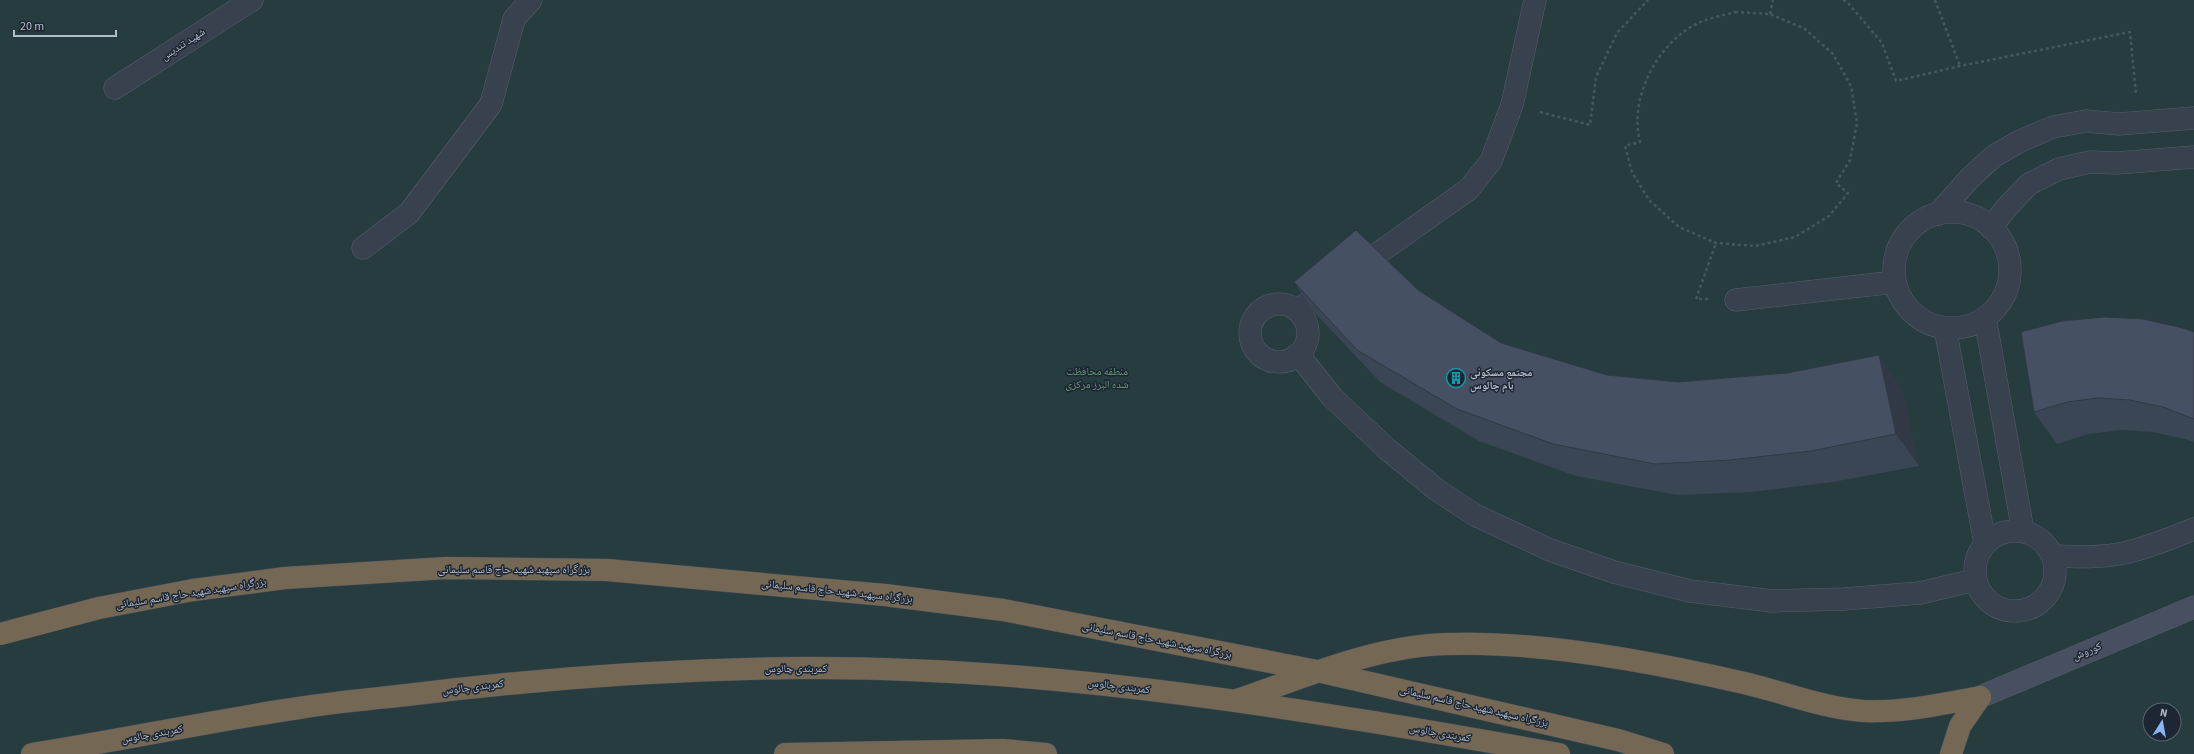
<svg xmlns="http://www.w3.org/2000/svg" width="2194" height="754" font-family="'Source Sans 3','Noto Naskh Arabic',sans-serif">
  <rect width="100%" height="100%" fill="#242f3e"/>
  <path fill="#263c3f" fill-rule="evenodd" d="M0 0H2194V754H0ZM2150 710H2174V734H2150Z"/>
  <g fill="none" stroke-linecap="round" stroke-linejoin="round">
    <g stroke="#565f6c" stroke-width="23">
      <g id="street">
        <path d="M115 88 252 0"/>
        <circle cx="1952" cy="270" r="58"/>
        <path d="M1938 214 1970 178 1994 156 2020 141 2053 127 2086 121 2119 124 2194 118"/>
        <path d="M1991 228 2006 208 2029 184 2059 169 2090 162 2117 163 2194 157"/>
        <path d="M363 248 409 213 491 104 514 19 531 0"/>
        <path d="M1736 300 1895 282"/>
        <circle cx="1279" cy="333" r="29"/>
        <path d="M1298 310 1469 189 1491 161 1512 105 1535 0"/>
        <path d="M1985 318 2023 531"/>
        <path d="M1945 328 1985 543"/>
        <path d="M1298 354 1332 397 1387 449 1437 490 1475 515 1550 550 1614 572 1690 591 1772 601 1844 599 1920 593 1975 580"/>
        <circle cx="2015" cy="571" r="40"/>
        <path d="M2053 556C2076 557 2101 558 2124 553 2148 548 2171 538 2194 529"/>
      </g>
    </g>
    <g stroke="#565f6c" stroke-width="23">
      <path id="secondary" d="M1980 697 2194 607"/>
    </g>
    <g stroke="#434c59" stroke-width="23">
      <g id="highway">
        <path d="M0 634 99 608 193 590 285 578 446 568 607 570 885 595 1003 610 1322 672 1618 740 1663 754"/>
        <path d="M1237 700C1305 677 1376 645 1450 644 1543 641 1653 662 1744 683 1783 692 1823 708 1863 711 1903 713 1941 704 1980 697"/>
        <path d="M32 754C122 740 210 721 299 708 335 702 371 699 407 695 537 679 668 669 800 668 1055 666 1309 710 1559 754"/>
        <path d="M785 754 1003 750 1046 754"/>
        <path d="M1951 754 1960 726 1980 697"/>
      </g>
    </g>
    <g stroke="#44595c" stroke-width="2.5" stroke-dasharray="3 3" stroke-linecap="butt">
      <path d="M1843 0 1848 3 1882 43 1896 81 1960 66 2130 32 2136 94"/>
      <path d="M1935 0 1960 66"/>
      <path d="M1735 12 1770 14 1805 29 1833 54 1851 86 1857 123 1850 160 1836 183 1848 193 1829 216 1795 237 1755 246 1716 243 1679 227 1649 200 1632 172 1625 146 1640 142C1628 96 1660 38 1703 21 1713 17 1725 15 1735 12Z"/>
      <path d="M1770 14 1773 0"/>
      <path d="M1540 112 1590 125 1596 77 1617 33 1648 0"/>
      <path d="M1708 299H1696L1716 243"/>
    </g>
    <use href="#street" stroke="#38414e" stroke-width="22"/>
    <use href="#secondary" stroke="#465061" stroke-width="22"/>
    <use href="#highway" stroke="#746855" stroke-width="22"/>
  </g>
  <g fill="#3b4654">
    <path d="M1294 282 1418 290 1501 343 1607 375 1678 382 1901 387 1919 466 1833 482 1752 492 1677 495 1576 476 1479 441 1380 382 1316 314Z"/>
    <path d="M2194 332V442L2185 439 2152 432 2121 430 2089 434 2057 444 2034 412Z"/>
  </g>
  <path fill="#303945" d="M1879 355 1901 387 1919 466 1896 434Z"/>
  <g fill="#455162" stroke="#303945">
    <path d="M1356 230 1418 290 1501 343 1607 375 1678 382 1787 373 1879 355 1896 434 1811 451 1730 460 1655 464 1553 444 1457 409 1357 350 1294 282Z"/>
    <path d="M2104 317 2143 319 2183 328 2194 332V419L2163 407 2130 400 2098 398 2067 402 2034 412 2021 332 2062 321Z"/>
  </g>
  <defs>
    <g id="building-ring" transform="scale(1)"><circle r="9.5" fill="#1d2633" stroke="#0f9aa8" stroke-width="1.5"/><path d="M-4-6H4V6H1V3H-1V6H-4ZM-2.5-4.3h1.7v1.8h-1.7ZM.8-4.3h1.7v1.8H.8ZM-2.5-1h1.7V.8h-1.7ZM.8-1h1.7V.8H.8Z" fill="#0f9aa8"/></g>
  </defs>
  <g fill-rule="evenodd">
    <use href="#building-ring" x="1456" y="378"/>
  </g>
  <g text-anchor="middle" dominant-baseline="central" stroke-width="3" stroke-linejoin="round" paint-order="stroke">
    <g font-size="11" fill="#b4bcc9" stroke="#1d2633">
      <text transform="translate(183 44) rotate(-33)">شهید تندیس</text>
      <text x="514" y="569">بزرگراه سپهبد شهید حاج قاسم سلیمانی</text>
      <text transform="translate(837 591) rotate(6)">بزرگراه سپهبد شهید حاج قاسم سلیمانی</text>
      <text transform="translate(191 593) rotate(-9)">بزرگراه سپهبد شهید حاج قاسم سلیمانی</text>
      <text transform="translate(1157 640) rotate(11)">بزرگراه سپهبد شهید حاج قاسم سلیمانی</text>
      <text transform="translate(2087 651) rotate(-22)">کوروش</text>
      <text x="796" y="668">کمربندی چالوس</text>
      <text transform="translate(1119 686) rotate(7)">کمربندی چالوس</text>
      <text transform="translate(473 687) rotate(-7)">کمربندی چالوس</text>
      <text transform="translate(1474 706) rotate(13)">بزرگراه سپهبد شهید حاج قاسم سلیمانی</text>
      <text transform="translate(1440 733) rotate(10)">کمربندی چالوس</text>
      <text transform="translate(152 734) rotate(-10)">کمربندی چالوس</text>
    </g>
    <g font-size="11" fill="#6b9a76" stroke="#1d2633">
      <text x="1097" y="371">منطقه محافظت<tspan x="1097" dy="13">شده البرز مرکزی</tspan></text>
    </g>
    <g font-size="11" font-weight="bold" fill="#b4bcc9" stroke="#1d2633" text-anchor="start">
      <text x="1470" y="372">مجتمع مسکونی<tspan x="1470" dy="13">بام چالوس</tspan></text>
    </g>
  </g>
  <g transform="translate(2162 722) rotate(11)"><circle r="19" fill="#1d2633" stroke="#59626f"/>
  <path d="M0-3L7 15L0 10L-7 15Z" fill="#8ab4f8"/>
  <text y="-6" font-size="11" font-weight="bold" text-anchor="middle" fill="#b4bcc9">N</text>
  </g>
  <path d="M14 30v6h102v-6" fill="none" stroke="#b4bcc9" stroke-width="2"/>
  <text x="20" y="30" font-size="12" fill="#b4bcc9" stroke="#1d2633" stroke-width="3" paint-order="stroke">20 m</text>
</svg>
